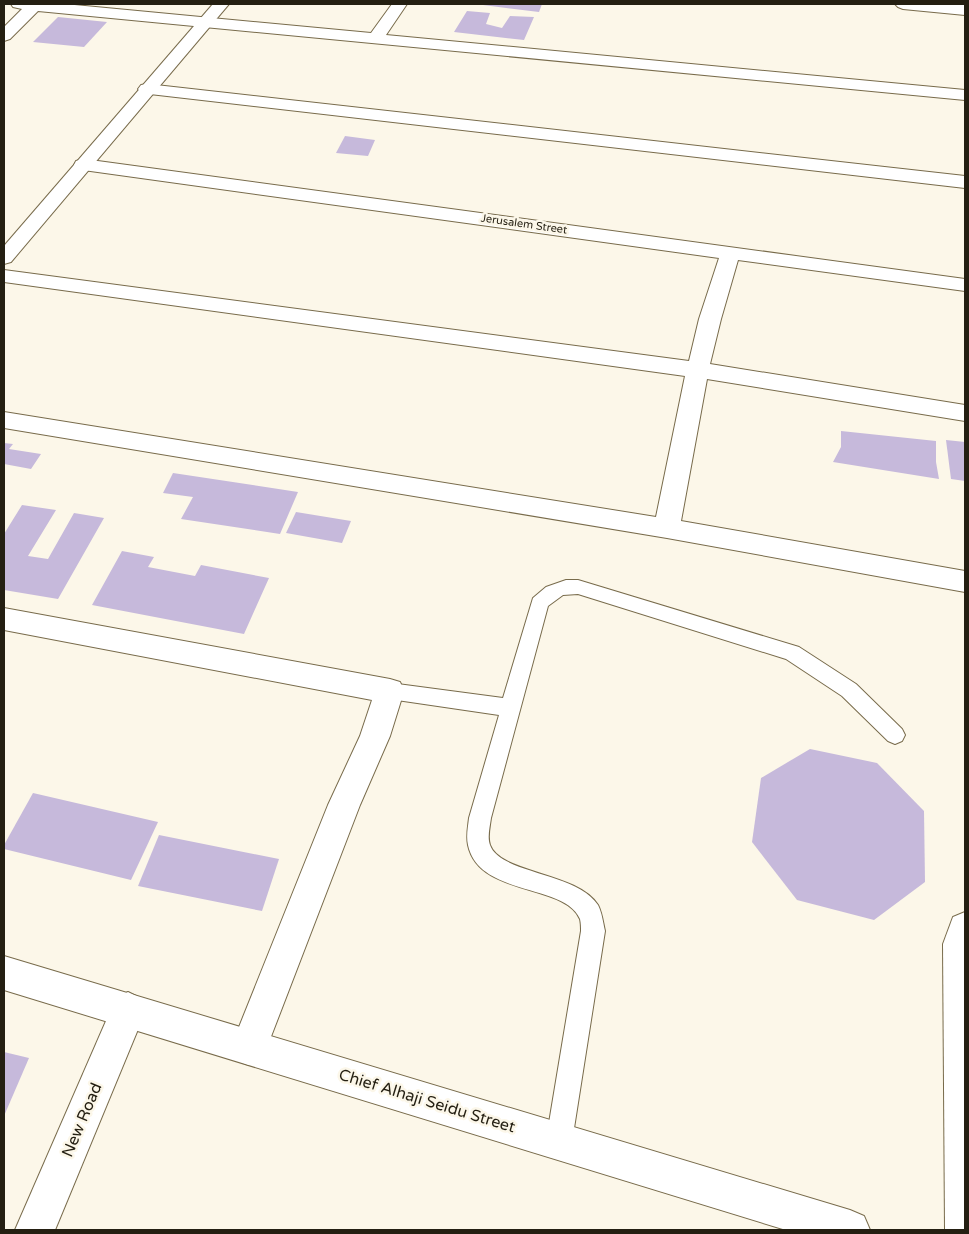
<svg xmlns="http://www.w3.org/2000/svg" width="969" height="1234" font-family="'Varela Round',sans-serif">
  <rect width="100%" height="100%" fill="#fcf7e9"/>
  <g fill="#c6b9db">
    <path d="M485 4H542L539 12 483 5Z"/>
    <path d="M467 11 490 13 486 24 502 28 510 16 534 17 524 40 454 32Z"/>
    <path d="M58 17 107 22 84 47 33 42Z"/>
    <path d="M345 136 375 140 368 156 336 153Z"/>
    <path d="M841 431 936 441V462L939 479 833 462 841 447Z"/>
    <path d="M946 440 965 442V481L951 479Z"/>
    <path d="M4 443 13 444 9 449 41 454 31 469 4 464Z"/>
    <path d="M173 473 298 492 280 534 181 519 193 497 163 493Z"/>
    <path d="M22 505 56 510 28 556 48 559 74 513 104 518 58 599 4 590V534Z"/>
    <path d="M296 512 351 521 342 543 286 533Z"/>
    <path d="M122 551 154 557 148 567 195 576 201 565 269 578 244 634 92 605Z"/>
    <path d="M810 749 877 763 924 811 925 882 874 920 797 900 752 842 761 778Z"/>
    <path d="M33 793 158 822 131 880 4 849V845Z"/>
    <path d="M159 835 279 859 262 911 138 886Z"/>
    <path d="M4 1052 29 1058 4 1116Z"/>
  </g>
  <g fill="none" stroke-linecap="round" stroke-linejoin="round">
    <g stroke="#786b4b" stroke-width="2">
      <path id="service" d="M566 580H578L799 647 856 684 902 729 905 735 902 741 895 744 888 741 842 696 786 659 578 594 563 595 548 606 491 818C490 826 487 837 490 845 500 874 577 872 598 905 602 913 603 922 605 931L572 1141 568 1150 559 1154 550 1150 546 1141 581 931C581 928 581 923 580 919 565 883 479 897 468 845 466 836 468 827 469 818L499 715 390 699 383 697 380 691 383 685 390 683 503 698 533 598 546 587Z"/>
    </g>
    <g stroke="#786b4b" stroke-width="2">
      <g id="minor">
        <path d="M11 4H64L371 33 392 4H407L386 35 965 90V100L38 11 10 39 4 41V27L22 9 13 7Z"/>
        <path d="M895 4 965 5V15L903 9 898 7Z"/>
        <path d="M147 84 965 176V188L141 93 138 89 141 85Z"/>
        <path d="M83 159 965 279V291L738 260 721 319 710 364 965 405V421L707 379 681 521 965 571V592L667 538 4 428V412L656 517 685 376 4 282V270L689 361 699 319 719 258 76 169 74 165 76 161Z"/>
        <path d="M4 608 390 679 400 682 404 691 390 736 360 805 262 1060 249 1065 236 1060 231 1047 328 805 360 736 372 700 4 630Z"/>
        <path d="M965 912V1230H945L943 944 953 917Z"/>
      </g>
    </g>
    <g stroke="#786b4b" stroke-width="2">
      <g id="tertiary">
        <path d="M213 4H229L11 262 4 264V246Z"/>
        <path d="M128 992 140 998 146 1010 55 1230H15L116 998Z"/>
      </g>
    </g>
    <g stroke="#786b4b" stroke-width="2">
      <path id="secondary" d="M4 956 850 1210 864 1216 870 1230H786L4 990Z"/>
    </g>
    <use href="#service" fill="#fff" fill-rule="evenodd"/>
    <use href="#minor" fill="#fff" fill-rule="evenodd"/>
    <use href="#tertiary" fill="#fff" fill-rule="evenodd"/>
    <use href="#secondary" fill="#fff" fill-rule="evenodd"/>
  </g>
  <g text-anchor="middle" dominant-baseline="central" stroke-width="5" stroke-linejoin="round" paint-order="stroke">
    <g font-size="11" fill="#241f12" stroke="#fcf7e9">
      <text transform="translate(524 224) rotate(8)">Jerusalem Street</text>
    </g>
    <g font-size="16" fill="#241f12" stroke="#fcf7e9">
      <text transform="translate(427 1101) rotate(17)">Chief Alhaji Seidu Street</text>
      <text transform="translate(82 1120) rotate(-67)">New Road</text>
    </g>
  </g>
  <rect width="969" height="1234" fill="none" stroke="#241f12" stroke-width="10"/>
</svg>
